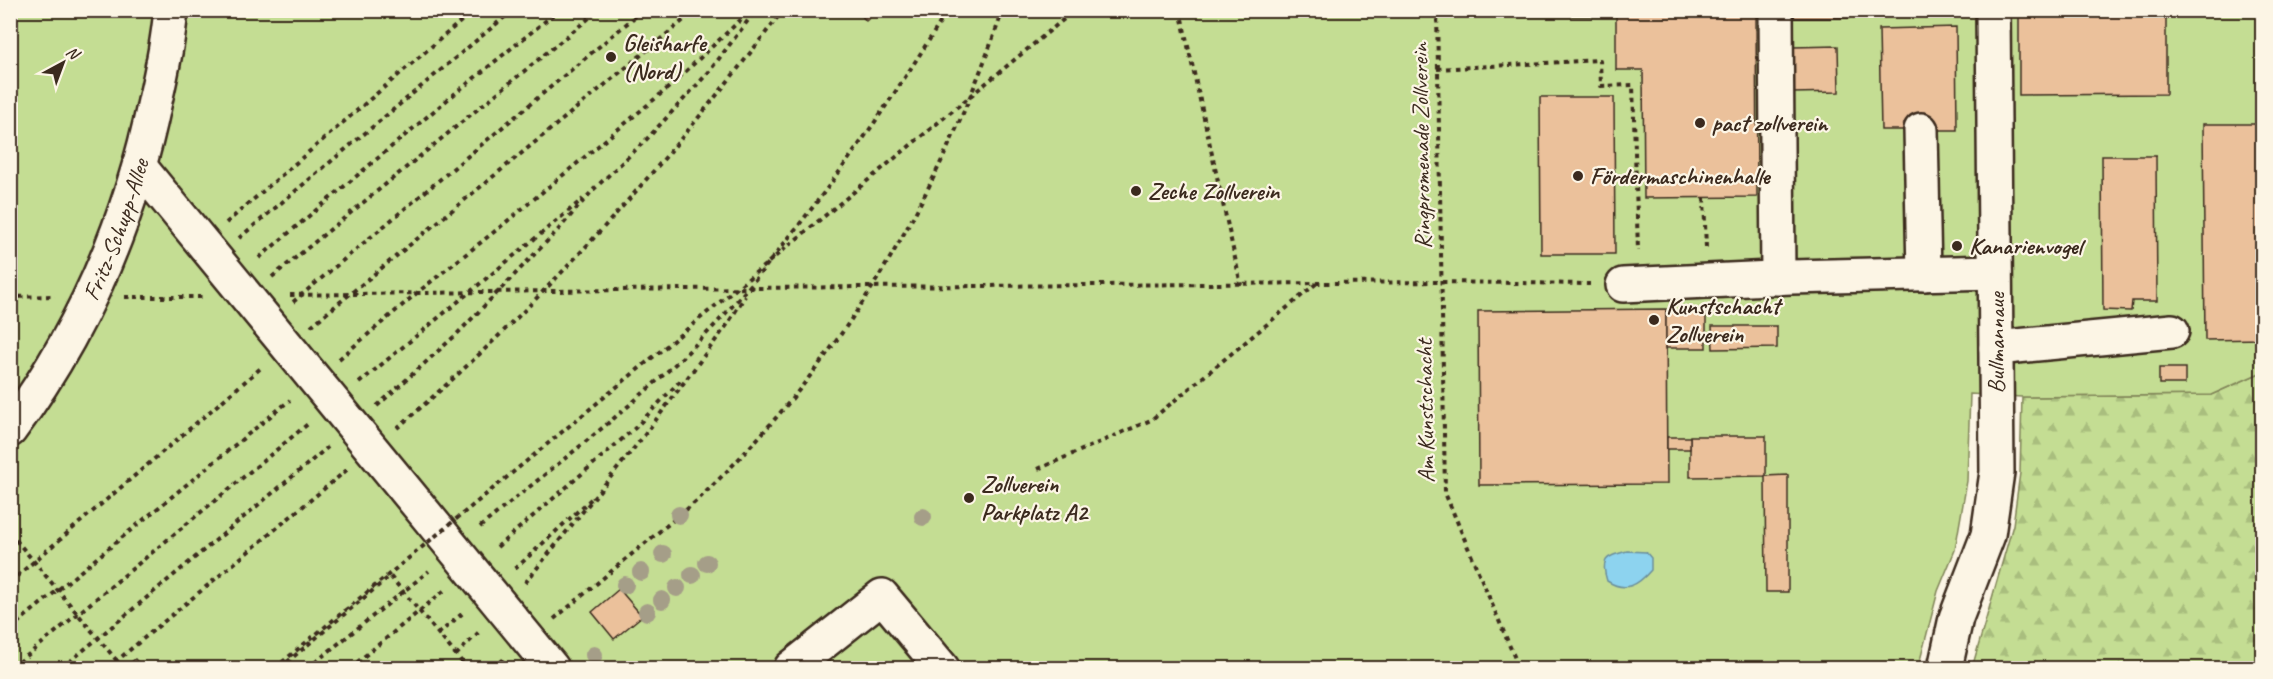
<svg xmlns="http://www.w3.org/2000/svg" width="2273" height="679" font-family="Caveat,sans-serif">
  <defs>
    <pattern id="forest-firs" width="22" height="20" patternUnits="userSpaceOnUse" patternTransform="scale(1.5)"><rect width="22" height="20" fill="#c4dd93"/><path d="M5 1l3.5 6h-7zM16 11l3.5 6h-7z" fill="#a9be7e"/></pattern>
  </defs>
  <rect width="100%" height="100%" fill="#fcf5e5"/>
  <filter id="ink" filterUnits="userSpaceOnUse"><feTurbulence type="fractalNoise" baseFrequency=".0167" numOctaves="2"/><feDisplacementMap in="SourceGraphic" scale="12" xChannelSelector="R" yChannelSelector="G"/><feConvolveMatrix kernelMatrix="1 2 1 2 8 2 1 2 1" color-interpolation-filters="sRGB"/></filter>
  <g filter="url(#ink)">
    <path fill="url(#forest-firs)" stroke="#808458" stroke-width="1.5" d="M2262 372V668H1972L2013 525 2020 473 2022 397 2211 395Z"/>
    <path fill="#c4dd93" stroke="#808458" stroke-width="1.5" d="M10 11H2262V372L2211 395 2022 397 1970 394 1967 481 1955 550 1938 591 1918 668H11Z"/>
    <path fill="#8dd3ef" stroke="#6c8f9b" stroke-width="1.5" d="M1627 551 1646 552 1651 558V570C1638 585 1626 593 1607 581 1600 558 1606 557 1627 551Z"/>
    <g fill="#ebc19b" stroke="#3b2a1e" stroke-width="1.5">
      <path d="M857 10H878L866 21Z"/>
      <rect x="1475" y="10" width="141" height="6"/>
      <path d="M1616 10H1756L1757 197 1644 198 1643 70H1616Z"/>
      <rect x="1794" y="10" width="56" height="8"/>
      <rect x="2017" y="10" width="28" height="3"/>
      <path d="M2045 10H2166V94L2019 95V13H2045Z"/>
      <path d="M1956 27 1957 130H1881L1879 29Z"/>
      <path d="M1838 46 1839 92 1793 93V47Z"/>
      <path d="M1540 97H1614L1615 254H1541Z"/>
      <path d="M2203 124H2262V339L2205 340Z"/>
      <path d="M2102 156H2156L2157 301H2132L2131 311 2103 310Z"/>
      <path d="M1666 309 1667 484 1479 485 1478 311Z"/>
      <rect x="1666" y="312" width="40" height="36"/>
      <path d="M1712 326H1777V348L1713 349Z"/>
      <rect x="2159" y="368" width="26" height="16"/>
      <path d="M1690 436H1766V476L1690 477Z"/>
      <rect x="1667" y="437" width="23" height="12"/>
      <path d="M1788 475V592H1766L1765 476Z"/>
      <path d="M619 589 642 616 614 639 592 612Z"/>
      <path d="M135 659 143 668H124Z"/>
    </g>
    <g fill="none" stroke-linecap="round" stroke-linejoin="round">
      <g stroke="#3b2a1e" stroke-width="38">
        <g id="minor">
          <path d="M1776 10 1778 278"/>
          <path d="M1921 130 1924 274"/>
          <path d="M140 167 552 668"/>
          <path d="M1623 285 1791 277 1995 272"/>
          <path d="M1996 348 2172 331"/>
          <path id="s1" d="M10 430C84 330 130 222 155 101 162 71 168 41 171 10"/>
          <path d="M791 668 882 596 942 668"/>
          <path d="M1945 668 1956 618 1988 535 1997 472 1993 10"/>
        </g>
      </g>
      <g stroke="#3b2a1e" stroke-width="4" stroke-dasharray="4.5 4.5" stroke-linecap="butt">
        <path d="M1180 10 1241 285"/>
        <path d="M1437 10 1445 493 1519 668"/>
        <path d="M1437 69 1600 60 1601 86 1633 85 1638 251"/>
        <path d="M1704 198 1706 248"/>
        <path d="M226 223 474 10"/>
        <path d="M239 238 513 10"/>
        <path d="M259 258 447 100 559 10"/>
        <path d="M272 277 599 10"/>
        <path d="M290 295 750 288 1440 282 1590 284"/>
        <path d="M10 297 55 296"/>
        <path d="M125 297H205"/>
        <path d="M293 302 643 10"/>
        <path d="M311 326 696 10"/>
        <path d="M339 359 418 292 499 228 668 88 751 10"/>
        <path d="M359 383 583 199"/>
        <path d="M377 406 456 335 558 230 593 190 645 141 708 73 756 10"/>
        <path d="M397 428C540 307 671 159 783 10"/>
        <path d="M1038 469 1151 420 1317 283"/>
        <path d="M480 527C554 466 631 409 699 341 734 307 764 269 794 231 850 161 900 87 948 10"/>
        <path d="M497 547 635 428 680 381"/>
        <path d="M515 569 591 499"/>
        <path d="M10 582 262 367"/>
        <path d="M525 583 643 437 727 325 745 296"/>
        <path d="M554 619C586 593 617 566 649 540 668 524 690 508 708 490 848 354 939 194 1003 10"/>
        <path d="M10 629 290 400"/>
        <path d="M438 634 463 613"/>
        <path d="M456 655 479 632"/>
        <path d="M12 668 309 423"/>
        <path d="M62 668 328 447"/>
        <path d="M108 668 348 469"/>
        <path d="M280 668 390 576 467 668"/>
        <path d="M308 668 429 571"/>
        <path d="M350 668 445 590"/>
        <path d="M493 668 504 659"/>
      </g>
      <use href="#minor" stroke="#fcf5e5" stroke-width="33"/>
      <g stroke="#3b2a1e" stroke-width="4" stroke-dasharray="4.5 4.5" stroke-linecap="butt">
        <path d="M10 533 123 668"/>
        <path d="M275 668 1075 10"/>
      </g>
    </g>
    <g fill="#a59e88">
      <circle cx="679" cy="515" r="9"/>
      <circle cx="923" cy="517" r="9"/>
      <circle cx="663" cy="554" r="9"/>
      <circle cx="707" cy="563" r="9"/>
      <circle cx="641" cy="572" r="9"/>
      <circle cx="692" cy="575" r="9"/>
      <circle cx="625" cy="585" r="9"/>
      <circle cx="677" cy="588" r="9"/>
      <circle cx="662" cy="600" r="9"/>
      <circle cx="647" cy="612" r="9"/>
      <circle cx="594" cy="655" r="9"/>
    </g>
  </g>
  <g fill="#3b2a1e" stroke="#fcf5e5" stroke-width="2">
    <circle cx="611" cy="57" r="6"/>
    <circle cx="1700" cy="123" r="6"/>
    <circle cx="1578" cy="176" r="6"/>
    <circle cx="1136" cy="191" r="6"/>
    <circle cx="1957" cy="246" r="6"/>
    <circle cx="1654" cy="320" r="6"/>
    <circle cx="969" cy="498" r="6"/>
  </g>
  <g text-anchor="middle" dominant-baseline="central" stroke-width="4.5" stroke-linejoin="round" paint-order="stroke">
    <g font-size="24" font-weight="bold" fill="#3b2a1e" stroke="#fcf5e5" text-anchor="start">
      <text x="623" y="43">Gleisharfe<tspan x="623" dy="28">(Nord)</tspan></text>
      <text x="1712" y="123">pact zollverein</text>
      <text x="1590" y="176">Fördermaschinenhalle</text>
      <text x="1148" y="191">Zeche Zollverein</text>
      <text x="1969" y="246">Kanarienvogel</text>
      <text x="1666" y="306">Kunstschacht<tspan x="1666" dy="28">Zollverein</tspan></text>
      <text x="981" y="484">Zollverein<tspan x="981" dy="28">Parkplatz A2</tspan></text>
    </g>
    <g font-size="24" fill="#3b2a1e" stroke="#fcf5e5">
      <text transform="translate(1421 146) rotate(-91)">Ringpromenade Zollverein</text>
      <text stroke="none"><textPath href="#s1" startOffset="228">Fritz-Schupp-Allee</textPath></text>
      <text transform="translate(1996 343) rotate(-90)">Bullmannaue</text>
      <text transform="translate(1425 411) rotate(-91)">Am Kunstschacht</text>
    </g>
  </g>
  <rect width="2273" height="679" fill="none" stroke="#fcf5e5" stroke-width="36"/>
  <rect x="18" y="18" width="2237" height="643" fill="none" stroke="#3b2a1e" stroke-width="2" filter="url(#ink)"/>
  <g transform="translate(63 63) rotate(41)" stroke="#fcf5e5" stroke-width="4.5" paint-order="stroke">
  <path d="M0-4.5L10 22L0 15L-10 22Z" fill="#3b2a1e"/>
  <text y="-9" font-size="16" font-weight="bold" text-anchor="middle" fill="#3b2a1e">N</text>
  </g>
</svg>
